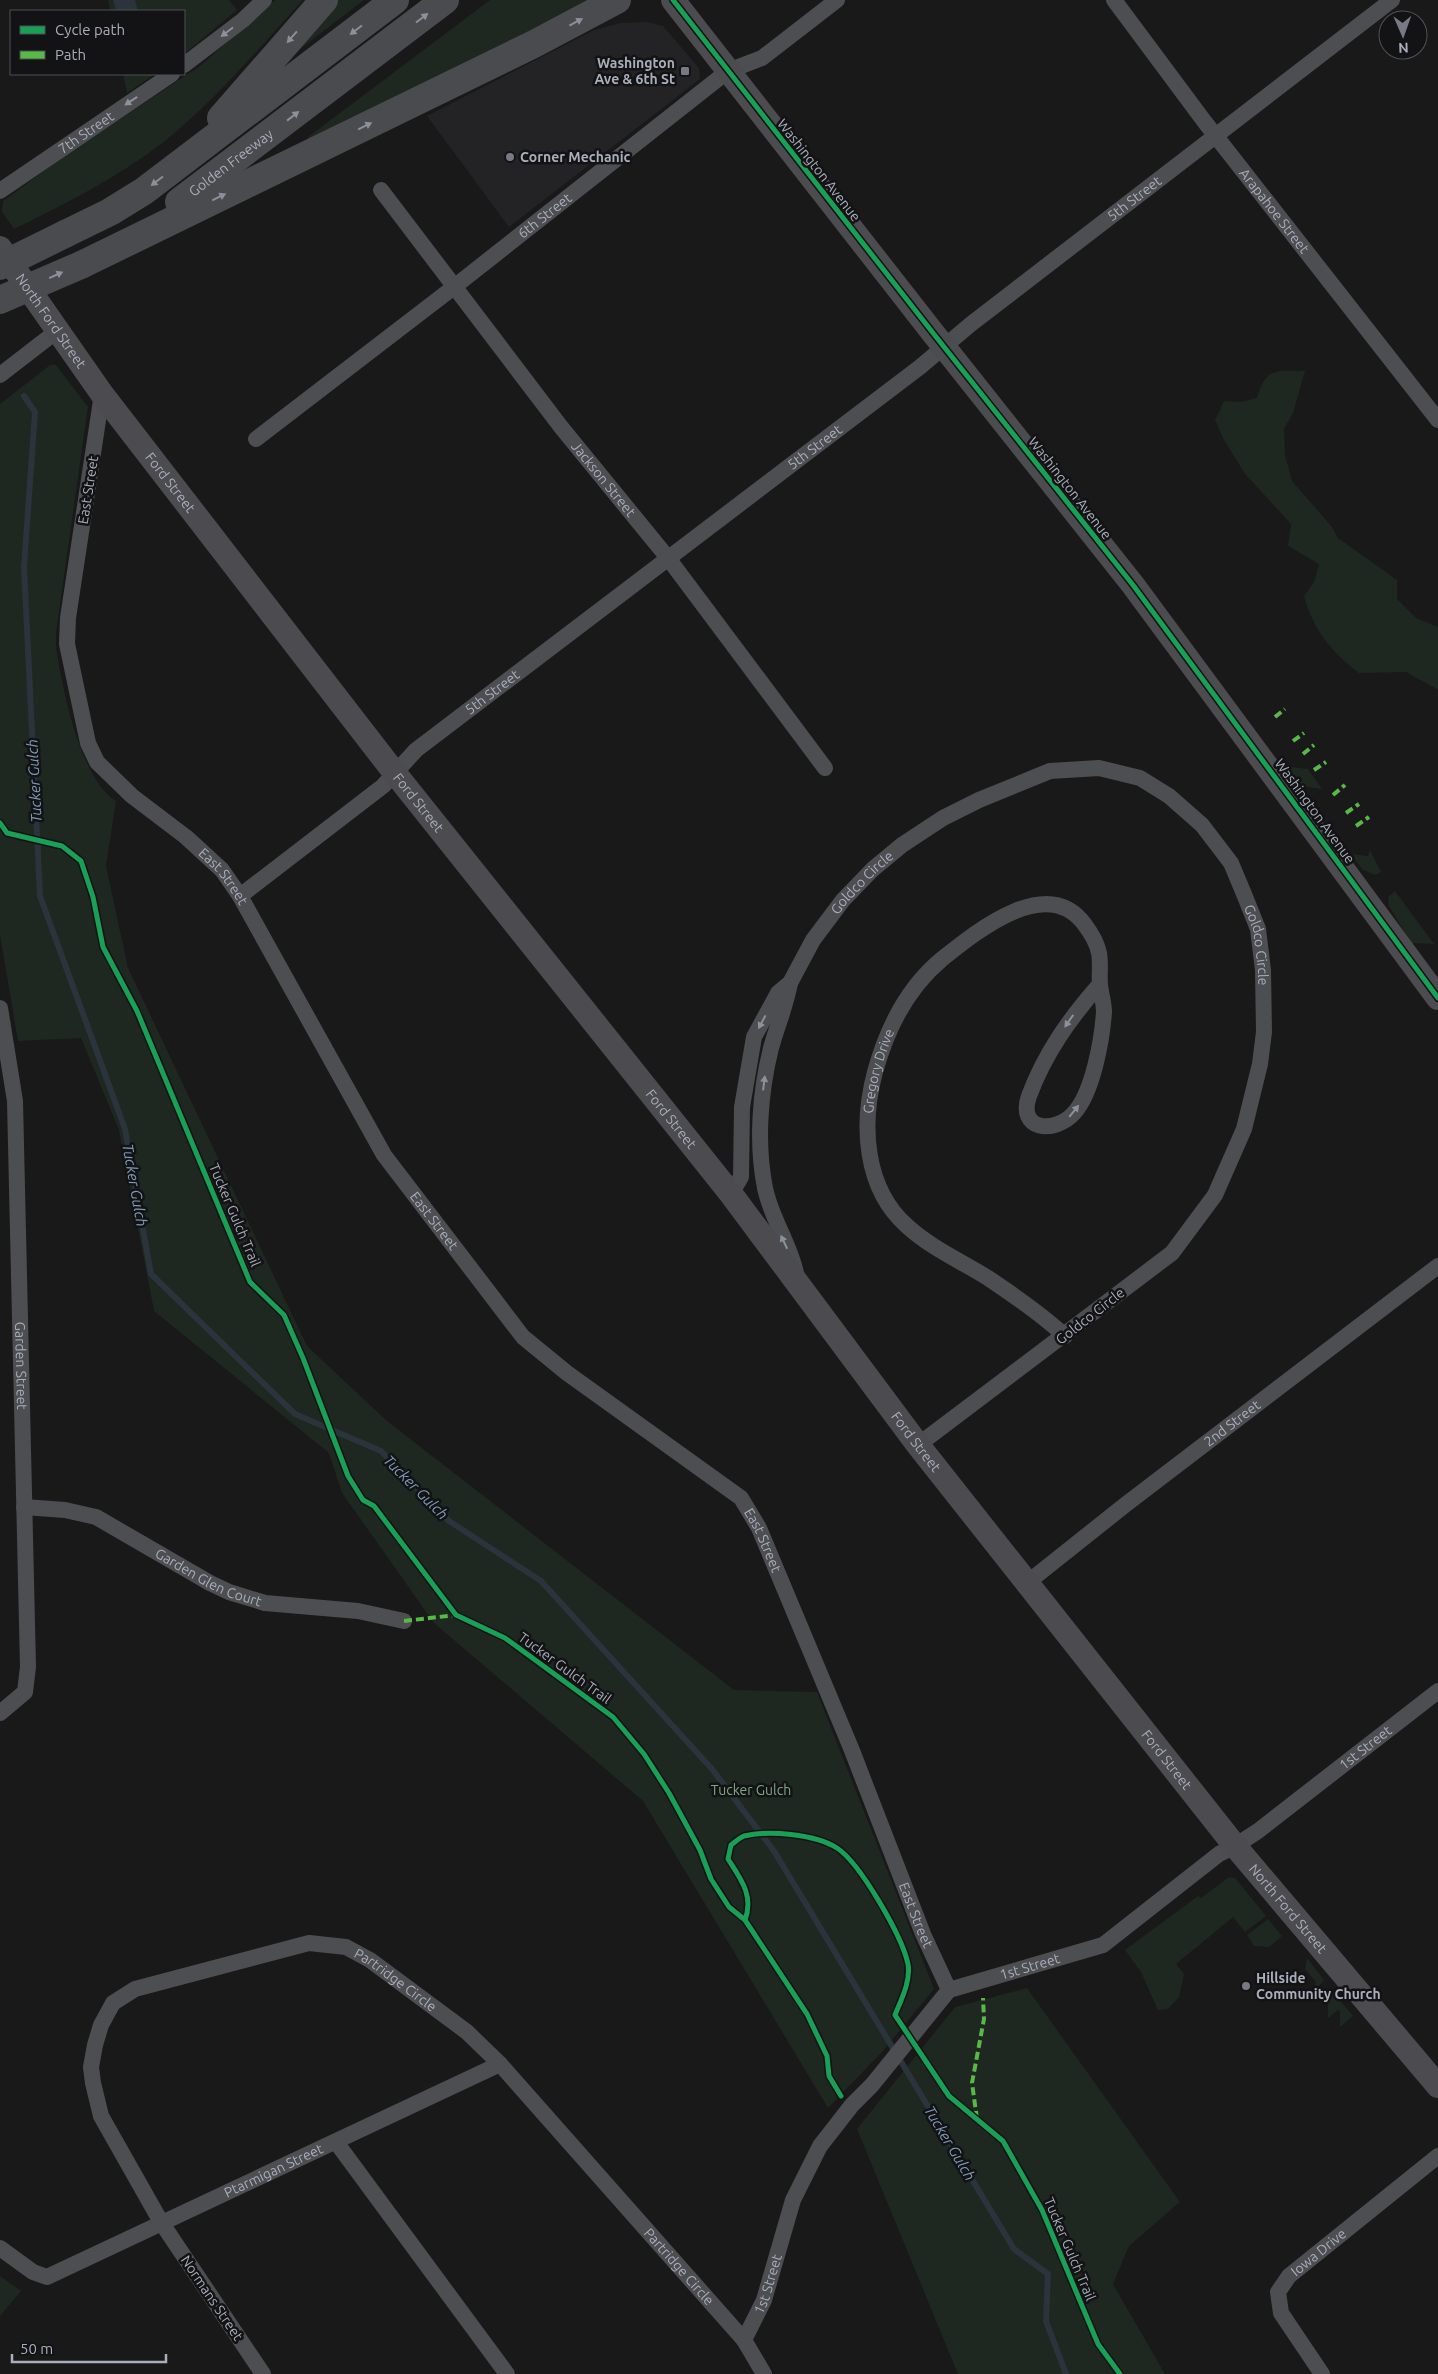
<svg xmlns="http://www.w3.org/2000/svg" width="1438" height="2374" font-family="Ubuntu,sans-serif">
  <rect width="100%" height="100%" fill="#191919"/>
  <path fill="#232325" d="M647 22 663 26 699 68 700 79 509 227 427 116 594 30 621 23Z"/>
  <g fill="#1e2720">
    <path d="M108 0H229L237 10 184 54V11H110Z"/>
    <path d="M275 0H303C259 48 216 100 165 141 119 177 67 203 14 229L2 212 3 201 63 157 200 66Z"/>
    <path d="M334 0H364L282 63Z"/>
    <path d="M490 0H587L520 41 310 142 308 137Z"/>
    <path d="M123 74H155L127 93Z"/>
    <path d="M50 365H56L88 407 56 633V647C62 687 80 779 116 801L106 866 128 968 307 1346 387 1421 734 1690 817 1692 934 1989 882 2052 828 2108 643 1801 434 1623 342 1493 329 1453 154 1311 119 1130 81 1038 18 1041 0 935V404Z"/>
    <path d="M1305 371 1293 413 1284 429 1285 455 1292 481 1332 527 1338 538 1397 580V599L1416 618 1438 627V690L1406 672 1359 673C1332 653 1312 628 1304 596L1314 582 1319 564 1288 546 1291 524 1245 474 1224 440 1215 420 1224 401 1241 402 1257 398C1266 366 1276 372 1305 371Z"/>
    <path d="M1285 766 1308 769 1322 789 1300 786Z"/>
    <path d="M1370 850 1381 872 1375 875 1363 870 1351 854 1368 856Z"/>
    <path d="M1395 891 1434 944 1411 943 1389 906 1388 897Z"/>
    <path d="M1229 1877 1235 1878 1266 1916 1245 1932 1233 1917 1176 1964 1184 1974 1179 1997 1168 2009 1158 2010 1141 1972 1125 1950 1198 1896 1201 1898Z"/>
    <path d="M1268 1919 1282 1936 1269 1947 1254 1946 1247 1935Z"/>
    <path d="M1307 1958 1324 1980 1314 1991 1316 1982 1305 1969Z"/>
    <path d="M1027 1988 1180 2202 1129 2246 1113 2284 1165 2374H958L857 2129 955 2007Z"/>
    <path d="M1334 1993 1353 2016 1340 2027V2012L1338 2010 1328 2018V1998Z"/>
    <path d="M0 2276 21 2291 0 2316Z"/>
  </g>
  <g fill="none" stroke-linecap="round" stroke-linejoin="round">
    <path stroke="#2b333c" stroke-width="6" d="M24 396 35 412 24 567 40 896 125 1129 151 1274 295 1414 381 1451 449 1521 541 1581 712 1769 774 1851 1014 2249 1048 2274 1046 2321 1066 2374"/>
    <path stroke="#2b333c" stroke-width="21" d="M124 0 127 11"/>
    <g stroke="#4d4e52" stroke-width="16">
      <path id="s1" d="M1114 0 1204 121 1438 420"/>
      <path d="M184 65 243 20 264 0"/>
      <path id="s2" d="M381 190 561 427 668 558 825 768"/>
      <path id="s3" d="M0 191 172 74"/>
      <path d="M0 375 57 331"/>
      <path id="s4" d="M102 394 68 618 67 644 88 743 97 762 132 796 186 837 222 870 240 896 384 1155 523 1337 567 1373 741 1498 759 1528 851 1748 923 1934 949 1990"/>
      <path id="s5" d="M256 439 454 287 728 71 762 58 837 0"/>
      <path id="s6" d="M240 896 383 786 416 750 920 367 971 324 1392 0"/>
      <path d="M790 983C786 1006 777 1026 771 1048 760 1092 756 1143 765 1188 771 1218 790 1244 796 1273"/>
      <path id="s7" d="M0 1008 15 1101 28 1667 25 1692 0 1713"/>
      <path id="s8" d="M731 1194 741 1177 742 1107 754 1037 778 993 790 983 813 940 843 900 873 869 902 845 943 818 979 800 1050 771 1099 768 1140 778 1169 796 1202 825 1231 863 1244 894 1258 929 1263 970 1264 1032 1260 1064 1244 1129 1215 1195 1172 1253 918 1445"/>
      <path id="s9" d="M1065 1336C1041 1314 1015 1296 988 1278 961 1261 931 1248 907 1226 864 1188 861 1124 875 1072 887 1028 907 988 942 959 977 931 1048 873 1085 925 1091 933 1097 943 1099 953 1101 963 1099 975 1100 985 1101 994 1104 1003 1104 1012 1102 1040 1093 1092 1074 1113 1054 1135 1017 1130 1029 1096 1045 1053 1070 1018 1100 984"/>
      <path id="s10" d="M24 1507 65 1510 96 1517 210 1583 229 1592 265 1603 358 1611 404 1621"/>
      <path id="s11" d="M1027 1583 1125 1505 1438 1266"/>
      <path d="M336 2142 507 2374"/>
      <path id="s12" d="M0 2248 33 2272 47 2277 500 2064"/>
      <path id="s13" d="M744 2340 764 2300 793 2200 820 2146 852 2105 872 2085 949 1990 1103 1945 1219 1854 1235 1846 1258 1831 1438 1691"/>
      <path id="s14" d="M263 2374 161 2222 101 2116 93 2083 91 2067 95 2045 101 2025 113 2003 135 1989 309 1943 346 1947 370 1960 467 2032 500 2064 744 2340 764 2374"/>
      <path id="s15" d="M1322 2374 1281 2313 1278 2292 1289 2276 1438 2156"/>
    </g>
    <g stroke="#4c4c50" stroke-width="24">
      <path d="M673 0 933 333 1133 585 1438 998"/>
      <path id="s16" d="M0 248 102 394 394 772 731 1194 918 1445 1235 1846 1438 2086"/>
    </g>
    <g stroke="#4a4b4f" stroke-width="28">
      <path d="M221 118 324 0"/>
      <path id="s17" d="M179 202 445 0"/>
      <path d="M65 234 110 212 144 191 395 0"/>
      <path d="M81 265 534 44 617 0"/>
    </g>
    <g stroke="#4a4b4f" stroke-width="28">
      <path d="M0 266 65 234"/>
      <path d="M0 300 81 265"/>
    </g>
    <g stroke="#58b947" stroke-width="4" stroke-dasharray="8 4" stroke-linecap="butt">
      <path d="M1275 717 1285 709"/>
      <path d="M1293 741 1304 733"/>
      <path d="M1303 754 1314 745"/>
      <path d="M1314 770 1326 762"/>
      <path d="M1333 795 1345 785"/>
      <path d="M1346 813 1359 804"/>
      <path d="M1356 826 1369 817"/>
      <path d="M404 1621 456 1615"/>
      <path d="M977 2119 972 2083 984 2019 983 1998"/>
    </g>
    <g stroke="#131315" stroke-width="8">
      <g id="cycleway">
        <path d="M673 0 933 333 1133 585 1438 998"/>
        <path d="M0 823 7 833 62 846 81 861 93 897 103 947 137 1011 250 1282 284 1315 303 1358 348 1476 363 1500 374 1506 456 1615 505 1638 613 1717 644 1754 669 1793 700 1850 711 1879 729 1907 745 1920 807 2014 827 2056 829 2076 841 2096"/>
        <path d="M745 1920C754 1896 741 1879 728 1859L731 1845C735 1842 739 1838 744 1836 768 1830 815 1834 837 1848 860 1863 902 1936 908 1964 911 1981 901 2000 895 2015L949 2096 1003 2141 1042 2210 1098 2344 1120 2374"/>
      </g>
    </g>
    <use href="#cycleway" stroke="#1a9f57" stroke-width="5"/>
  </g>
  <defs><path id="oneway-solid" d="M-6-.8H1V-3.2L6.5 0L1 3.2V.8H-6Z" transform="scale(1.25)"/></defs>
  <g fill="#8c909b">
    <use href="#oneway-solid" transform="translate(422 18) rotate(-37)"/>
    <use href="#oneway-solid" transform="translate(576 22) rotate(-28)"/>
    <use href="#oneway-solid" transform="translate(356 30) rotate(143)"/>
    <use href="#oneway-solid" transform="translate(292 37) rotate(131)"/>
    <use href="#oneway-solid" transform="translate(293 116) rotate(-38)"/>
    <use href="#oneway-solid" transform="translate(365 126) rotate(-26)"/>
    <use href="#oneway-solid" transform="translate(157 181) rotate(143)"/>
    <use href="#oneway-solid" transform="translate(219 197) rotate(-26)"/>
    <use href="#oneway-solid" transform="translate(56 275) rotate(-24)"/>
  </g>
  <g fill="#8d919c">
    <use href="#oneway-solid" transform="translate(227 32) rotate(143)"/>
    <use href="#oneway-solid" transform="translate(131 101) rotate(146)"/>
    <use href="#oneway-solid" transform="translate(1069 1021) rotate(125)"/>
    <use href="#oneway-solid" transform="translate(762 1022) rotate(118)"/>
    <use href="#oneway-solid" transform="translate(764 1083) rotate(-83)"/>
    <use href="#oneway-solid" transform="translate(1074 1111) rotate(-51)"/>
    <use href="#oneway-solid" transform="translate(784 1242) rotate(-115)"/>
  </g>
  <g fill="#777a82" stroke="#131315" stroke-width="2">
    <rect x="680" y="66" width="10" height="10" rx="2.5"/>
    <circle cx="510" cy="157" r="5"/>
    <circle cx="1246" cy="1986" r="5"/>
  </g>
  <g text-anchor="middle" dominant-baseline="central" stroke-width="5" stroke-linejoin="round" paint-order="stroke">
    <g font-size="14" font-weight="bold" fill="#a9aebb" stroke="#131315" text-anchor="start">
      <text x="675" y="63" text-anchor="end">Washington<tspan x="675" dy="16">Ave &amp; 6th St</tspan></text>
      <text x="520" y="157">Corner Mechanic</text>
      <text x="1256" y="1978">Hillside<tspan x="1256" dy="16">Community Church</tspan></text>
    </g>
    <g font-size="14" fill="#a9aebb" stroke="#131315">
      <text stroke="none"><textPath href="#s3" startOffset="104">7th Street</textPath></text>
      <text stroke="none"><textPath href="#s17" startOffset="65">Golden Freeway</textPath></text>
      <text transform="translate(819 170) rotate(52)">Washington Avenue</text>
      <text stroke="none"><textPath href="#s6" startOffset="1135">5th Street</textPath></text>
      <text stroke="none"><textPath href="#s1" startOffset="265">Arapahoe Street</textPath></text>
      <text stroke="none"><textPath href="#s5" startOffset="365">6th Street</textPath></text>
      <text stroke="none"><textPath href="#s16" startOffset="89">North Ford Street</textPath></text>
      <text stroke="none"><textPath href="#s6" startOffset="730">5th Street</textPath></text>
      <text stroke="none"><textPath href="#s2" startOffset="365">Jackson Street</textPath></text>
      <text stroke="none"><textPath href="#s16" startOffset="290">Ford Street</textPath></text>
      <text transform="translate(1070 488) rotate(52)">Washington Avenue</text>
      <text transform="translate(88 490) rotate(-81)">East Street</text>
      <text stroke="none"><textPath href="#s6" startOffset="325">5th Street</textPath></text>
      <text stroke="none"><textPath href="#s16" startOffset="695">Ford Street</textPath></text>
      <text transform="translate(1315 811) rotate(54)">Washington Avenue</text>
      <text stroke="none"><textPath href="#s4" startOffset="546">East Street</textPath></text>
      <text stroke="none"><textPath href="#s8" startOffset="351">Goldco Circle</textPath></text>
      <text stroke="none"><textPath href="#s8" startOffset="876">Goldco Circle</textPath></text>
      <text stroke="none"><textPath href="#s9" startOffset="360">Gregory Drive</textPath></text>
      <text stroke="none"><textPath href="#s16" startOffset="1100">Ford Street</textPath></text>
      <text transform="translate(235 1215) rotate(67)">Tucker Gulch Trail</text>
      <text stroke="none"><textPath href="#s4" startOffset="951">East Street</textPath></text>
      <text transform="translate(1090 1316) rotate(-38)">Goldco Circle</text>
      <text stroke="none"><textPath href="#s7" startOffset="359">Garden Street</textPath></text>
      <text stroke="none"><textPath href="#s11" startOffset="260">2nd Street</textPath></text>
      <text stroke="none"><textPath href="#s16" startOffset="1505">Ford Street</textPath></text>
      <text stroke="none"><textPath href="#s4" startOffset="1416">East Street</textPath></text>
      <text stroke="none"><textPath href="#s10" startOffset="201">Garden Glen Court</textPath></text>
      <text transform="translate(565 1668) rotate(36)">Tucker Gulch Trail</text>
      <text stroke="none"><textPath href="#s13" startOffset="901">1st Street</textPath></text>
      <text stroke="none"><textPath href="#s16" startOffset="1910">Ford Street</textPath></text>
      <text stroke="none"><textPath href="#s16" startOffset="2102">North Ford Street</textPath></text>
      <text stroke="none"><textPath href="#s4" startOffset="1821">East Street</textPath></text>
      <text stroke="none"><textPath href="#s13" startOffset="496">1st Street</textPath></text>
      <text stroke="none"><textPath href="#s14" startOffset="726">Partridge Circle</textPath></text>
      <text stroke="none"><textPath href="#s12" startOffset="306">Ptarmigan Street</textPath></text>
      <text transform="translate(1070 2249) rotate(67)">Tucker Gulch Trail</text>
      <text stroke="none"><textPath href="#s15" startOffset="152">Iowa Drive</textPath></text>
      <text stroke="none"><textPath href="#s14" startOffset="1131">Partridge Circle</textPath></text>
      <text stroke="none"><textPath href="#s13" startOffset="61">1st Street</textPath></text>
      <text transform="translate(212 2298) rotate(56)">Normans Street</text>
    </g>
    <g font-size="14" fill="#7fa783" stroke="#131315">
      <text x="751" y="1790">Tucker Gulch</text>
    </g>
    <g font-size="15" font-style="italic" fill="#7f9bb7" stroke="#131315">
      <text transform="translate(34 781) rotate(-93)">Tucker Gulch</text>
      <text transform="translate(135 1185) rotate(80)">Tucker Gulch</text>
      <text transform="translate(416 1487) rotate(45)">Tucker Gulch</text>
      <text transform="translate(950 2143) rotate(59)">Tucker Gulch</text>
    </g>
  </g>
  <rect x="10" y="10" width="175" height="65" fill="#131315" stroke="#4f5157"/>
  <rect x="20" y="26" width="25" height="8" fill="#1a9f57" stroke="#4f5157"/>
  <text x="55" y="35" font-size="15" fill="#a9aebb">Cycle path</text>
  <rect x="20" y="51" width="25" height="8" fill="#58b947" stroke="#4f5157"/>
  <text x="55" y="60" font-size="15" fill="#a9aebb">Path</text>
  <g transform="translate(1403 35) rotate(178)"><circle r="24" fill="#131315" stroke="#4f5157"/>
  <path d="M0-4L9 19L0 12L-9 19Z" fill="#777a82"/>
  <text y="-8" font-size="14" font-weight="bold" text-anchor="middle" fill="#a9aebb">N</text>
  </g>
  <path d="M12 2354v8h154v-8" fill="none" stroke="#a9aebb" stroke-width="2.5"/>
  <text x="20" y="2354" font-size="15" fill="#a9aebb" stroke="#131315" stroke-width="4" paint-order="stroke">50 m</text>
</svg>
